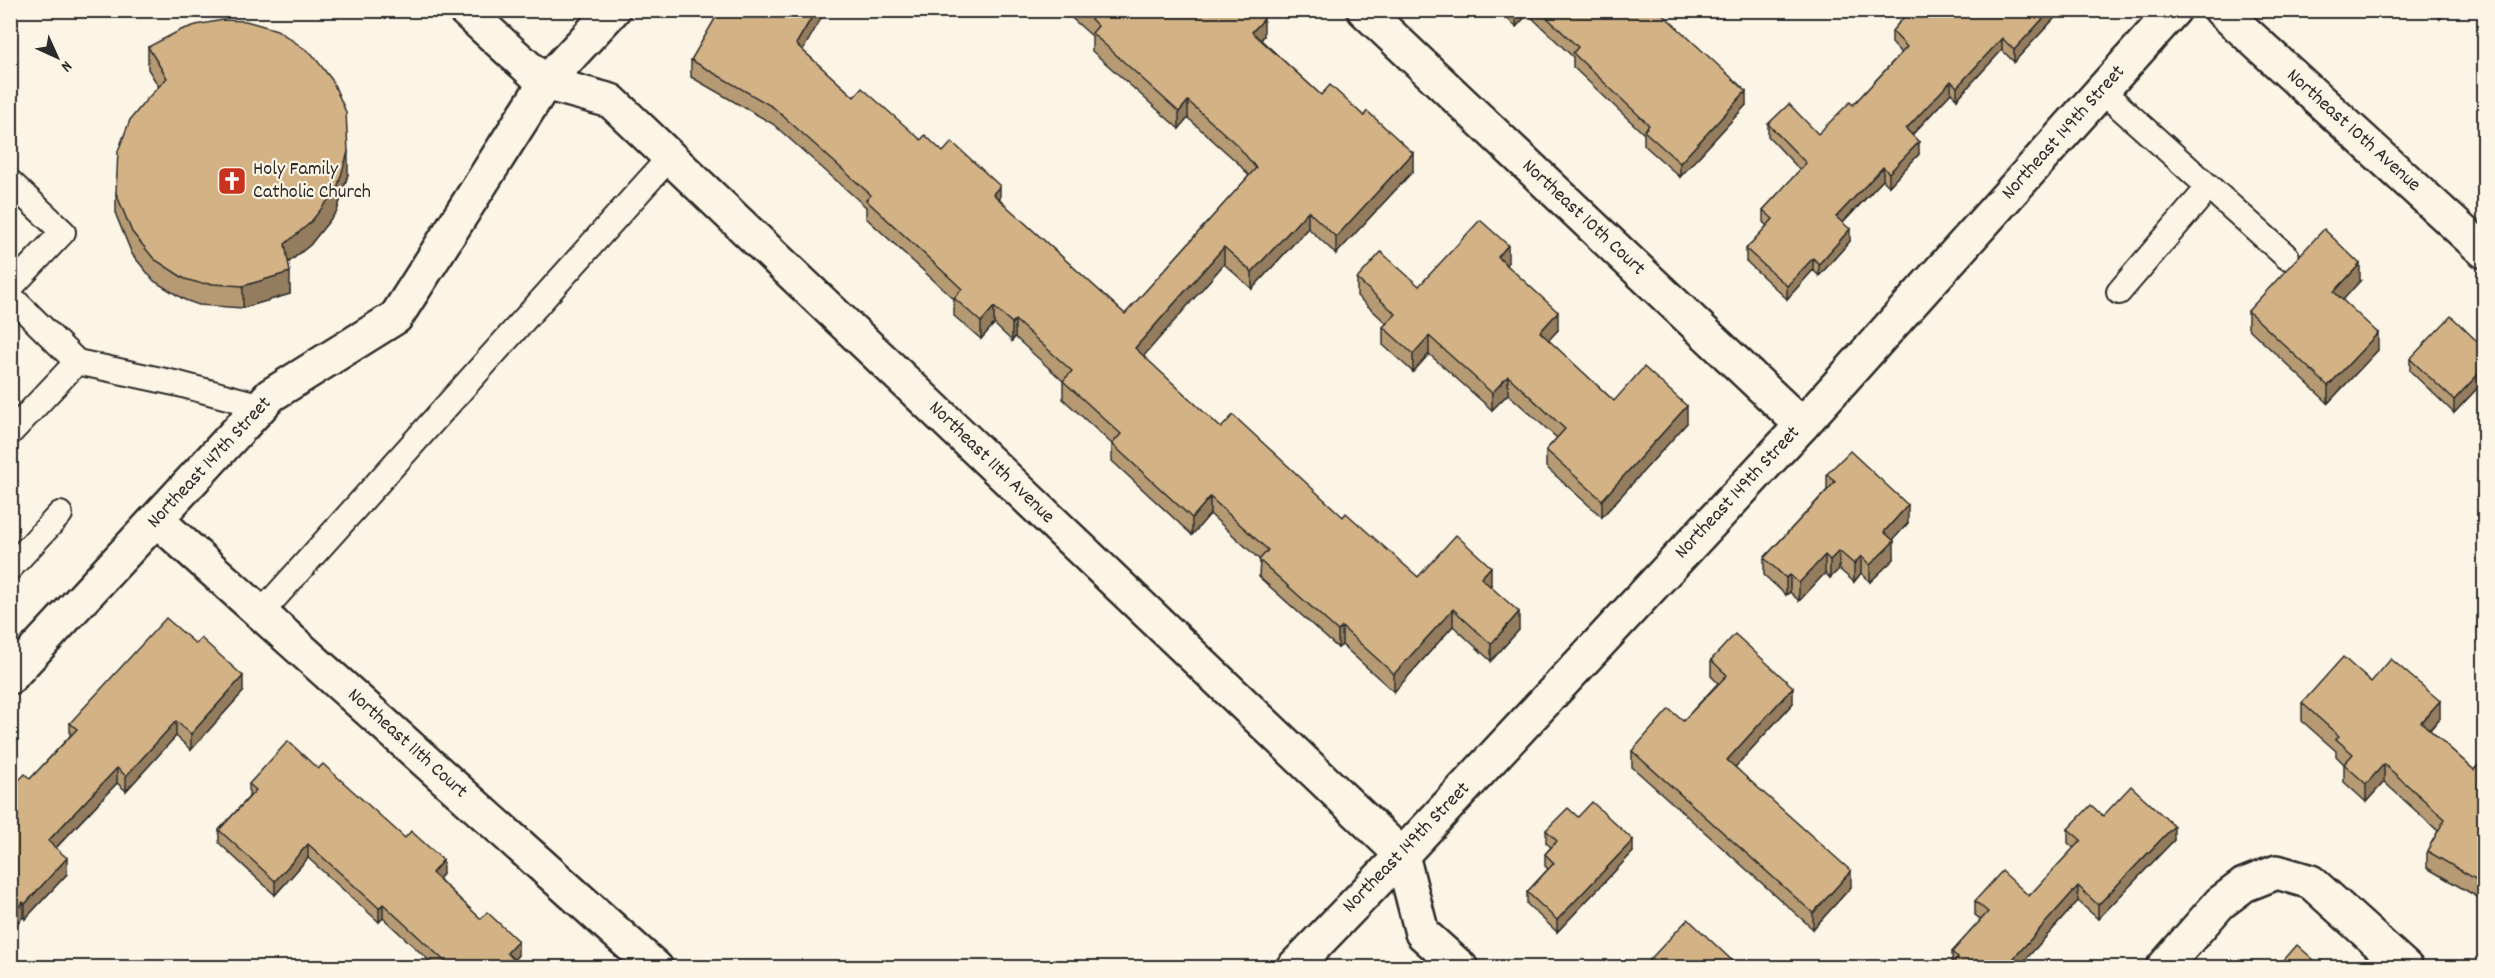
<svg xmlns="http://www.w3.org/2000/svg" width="2495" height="978" font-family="Dekko,sans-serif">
  <rect width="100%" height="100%" fill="#fcf5e5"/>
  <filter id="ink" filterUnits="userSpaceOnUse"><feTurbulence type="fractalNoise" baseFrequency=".0167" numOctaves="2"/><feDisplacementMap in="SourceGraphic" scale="12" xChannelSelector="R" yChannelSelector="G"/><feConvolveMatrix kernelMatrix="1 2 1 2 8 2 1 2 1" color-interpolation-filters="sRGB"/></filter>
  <g filter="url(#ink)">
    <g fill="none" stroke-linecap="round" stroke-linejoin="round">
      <g stroke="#2b2b2b" stroke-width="28">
        <g id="service">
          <path d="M2102 91 2287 257"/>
          <path d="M10 182 63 232 10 288"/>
          <path d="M2119 292 2209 187"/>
          <path d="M10 296 77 362 179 384 261 406"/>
          <path d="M10 433 77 362"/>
          <path d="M10 568 60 514"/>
          <path d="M261 613 670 157"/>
        </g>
      </g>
      <g stroke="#2b2b2b" stroke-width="38">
        <g id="minor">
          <path d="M465 10 545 83 611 101 1402 855 1422 933 1461 968"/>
          <path d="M1364 10 1802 425"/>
          <path d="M157 520 656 968"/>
          <path d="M10 677 271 395 396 317 545 83 613 10"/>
          <path d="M2163 968 2220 903 2244 885 2277 872 2311 882 2406 968"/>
        </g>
      </g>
      <g stroke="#2b2b2b" stroke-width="38">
        <g id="tertiary">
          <path d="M2221 10 2484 251"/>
          <path d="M1293 968 1402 855 1802 425 2174 10"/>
        </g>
      </g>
      <use href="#service" stroke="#fcf5e5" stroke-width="24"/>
      <use href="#minor" stroke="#fcf5e5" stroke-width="33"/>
      <use href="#tertiary" stroke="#fcf5e5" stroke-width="33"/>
    </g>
    <g fill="#b59a73" stroke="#2b2b2b" stroke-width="1.5">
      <path d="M1067 10H1255L1264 36 1261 40 1321 95 1413 171 1336 254 1308 228 1252 289 1224 264 1143 356 1221 428 1343 517 1418 577 1491 585 1490 586 1519 630 1491 661 1453 626 1394 692 1342 645 1338 648 1259 577 1260 560 1210 514 1192 535 1112 461V444L1063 399V381L1015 337 1012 341 994 324 981 339 954 316V299L866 218V207L773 124 691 77V60L802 50 854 97 921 140 943 152 1000 201 1125 314 1249 176 1238 163 1188 118 1179 129 1092 51V36L1067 14Z"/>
      <path d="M1498 10H1658L1746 105 1680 177 1644 145V134L1573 67V57L1528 14 1516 27Z"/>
      <path d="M1910 10H2062L2014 62 2002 50 1957 99 1951 93 1912 135 1919 154 1889 186 1883 180 1843 223 1850 241 1819 276 1813 270 1787 299 1746 261V249L1767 226 1763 222V210L1800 170 1768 136V124L1818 134 1853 105 1901 53 1892 43V31Z"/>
      <path d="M2431 10H2448L2440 19Z"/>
      <path d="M148 47 348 174 337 211 310 245 288 263 290 294 243 308 199 305 185 300 154 281 132 254 116 215V193L159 87 148 69Z"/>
      <path d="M1508 263 1507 265 1558 330 1548 340 1614 401 1687 423 1602 517 1546 467V450L1557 438 1508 394 1492 410 1429 354 1413 372 1383 345V327L1387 324 1357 296V279L1419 286Z"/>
      <path d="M2360 281 2342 300 2378 350 2328 403 2248 328V311Z"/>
      <path d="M2484 348V381L2454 413 2410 371V359Z"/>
      <path d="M1827 474 1908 523 1892 540 1894 559 1870 582 1861 573 1854 582 1839 569 1830 578 1825 573 1799 601 1790 592 1786 595 1764 575V558L1827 490Z"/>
      <path d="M1711 660 1793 703 1735 767 1851 887 1813 929 1632 767V751L1683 721 1718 683 1711 676Z"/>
      <path d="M2371 682 2440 718 2430 730 2474 770 2484 758V913L2481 909V899L2427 868V851L2438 831 2384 782 2366 802 2344 782V764L2336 756V751L2302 721V703Z"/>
      <path d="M243 692 191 750 176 736 126 791 117 783 56 848 67 874 25 919 23 917 10 930 30 779 70 736V723Z"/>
      <path d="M318 769 443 874 439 879 518 955 514 960 523 968H437L383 918 379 922 308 858 275 895 219 843V830L249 797V784Z"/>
      <path d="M2103 816 2174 840 2098 919 2078 901 2018 968H1949L1952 965V952L1981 920 1975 915V901L2029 896 2074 848 2068 843V829Z"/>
      <path d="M1578 817 1633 852 1557 932 1527 904V892L1548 869 1545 866V854L1551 847 1546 843V830Z"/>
    </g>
    <g fill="#947d5e" stroke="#2b2b2b" stroke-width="1.5">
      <path d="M816 10H826L796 62V44Z"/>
      <path d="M1518 10H1528V14L1516 27V13Z"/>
      <path d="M2051 10H2062L2014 62V50Z"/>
      <path d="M2440 10H2448L2440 19Z"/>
      <path d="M1264 19V36L1252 49V32Z"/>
      <path d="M2002 38V50L1957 99V87Z"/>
      <path d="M1951 81V93L1906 141V129Z"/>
      <path d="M1746 91V105L1680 177V163Z"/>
      <path d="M1188 101V118L1179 129V112Z"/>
      <path d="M1919 142V154L1889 186V173Z"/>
      <path d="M348 152V174L337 211 310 245 285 265V244Z"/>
      <path d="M1413 153V171L1336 254V237Z"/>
      <path d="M1883 167V180L1836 229V217Z"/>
      <path d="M1000 186V203L993 194Z"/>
      <path d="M1308 211V228L1252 289V272Z"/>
      <path d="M1850 229V241L1819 276V264Z"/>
      <path d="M1508 245V263L1498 274V257Z"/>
      <path d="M1224 247V264L1135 366V348Z"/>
      <path d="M1813 258V270L1787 299V286Z"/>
      <path d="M2360 264V281L2334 310V292Z"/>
      <path d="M290 272V294L243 308V286Z"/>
      <path d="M994 307V324L981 339V322Z"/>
      <path d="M1558 312V330L1540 350V332Z"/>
      <path d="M1015 320V337L1012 341V323Z"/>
      <path d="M2378 333V350L2328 403V386Z"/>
      <path d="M1429 336V354L1413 372V354Z"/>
      <path d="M2484 368V381L2454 413V400Z"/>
      <path d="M1508 376V394L1492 410V393Z"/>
      <path d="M1687 406V423L1602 517V500Z"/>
      <path d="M1210 497V514L1192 535V518Z"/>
      <path d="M1908 505V523L1884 550V532Z"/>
      <path d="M1894 541V559L1870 582V565Z"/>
      <path d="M1839 551V569L1830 578V560Z"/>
      <path d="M1825 555V573L1799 601V583Z"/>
      <path d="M1861 556V573L1854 582V564Z"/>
      <path d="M1491 567V585L1481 595V578Z"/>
      <path d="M1790 575V592L1786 595V578Z"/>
      <path d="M1453 609V626L1394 692V674Z"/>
      <path d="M1519 612V630L1491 661V644Z"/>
      <path d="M1342 627V645L1338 648V631Z"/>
      <path d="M243 676V692L191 750V734Z"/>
      <path d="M1793 687V703L1727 776V760Z"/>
      <path d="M2440 701V718L2421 739V722Z"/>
      <path d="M176 721V736L126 791V776Z"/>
      <path d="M2384 764V782L2366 802V784Z"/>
      <path d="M117 768V783L48 856V841Z"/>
      <path d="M2174 826V840L2098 919V905Z"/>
      <path d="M1633 840V852L1557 932V920Z"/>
      <path d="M308 844V858L275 895V881Z"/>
      <path d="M67 858V874L25 919V904Z"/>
      <path d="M443 860V874L432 887V873Z"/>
      <path d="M1851 871V887L1813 929V913Z"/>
      <path d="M2078 886V901L2018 968H2005Z"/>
      <path d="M23 902V917L10 930V915Z"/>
      <path d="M383 904V918L379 922V908Z"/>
      <path d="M518 941V955L507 967V953Z"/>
    </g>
    <g fill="#d3b386" stroke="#2b2b2b" stroke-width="1.5">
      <path d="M720 10H816L796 44 854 97 862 88 921 140 925 135 943 152 952 142 1000 186 993 194 1125 314 1256 168 1238 146 1188 101 1179 112 1092 33 1098 26 1082 10H1255L1264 19 1252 32 1321 95 1330 85 1364 116 1367 111 1413 153 1336 237 1308 211 1252 272 1224 247 1135 348 1221 428 1233 415 1343 517 1346 513 1418 577 1456 535 1491 567 1481 578 1519 612 1491 644 1453 609 1394 674 1342 627 1338 631 1259 560 1268 550 1210 497 1192 518 1112 444 1121 434 1063 381 1072 371 1015 320 1012 323 994 307 981 322 954 298 962 289 866 200 871 195 773 107 691 60Z"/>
      <path d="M1539 10H1658L1746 91 1680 163 1644 131 1649 125 1573 53 1578 47Z"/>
      <path d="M1910 10H2051L2014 50 2002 38 1957 87 1951 81 1906 129 1919 142 1889 173 1883 167 1836 217 1850 229 1819 264 1813 258 1787 286 1746 249 1773 219 1763 210 1806 163 1768 124 1789 104 1818 134 1850 102 1853 105 1907 47 1892 31Z"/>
      <path d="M223 20 246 21 277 30 312 54 332 80 346 112 348 152 337 189 310 223 285 244 290 272 243 286 199 283 185 279 154 259 132 232 116 193 118 151 130 120 146 100 167 78 148 47 181 30 196 25Z"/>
      <path d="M1480 220 1508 245 1498 257 1558 312 1540 332 1614 401 1644 367 1687 406 1602 500 1546 450 1565 429 1508 376 1492 393 1429 336 1413 354 1383 327 1396 314 1357 279 1381 252 1419 286Z"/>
      <path d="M2324 229 2360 264 2334 292 2378 333 2328 386 2248 311Z"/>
      <path d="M2451 316 2484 348V368L2454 400 2410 359Z"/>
      <path d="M1850 451 1908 505 1884 532 1894 541 1870 565 1861 556 1854 564 1839 551 1830 560 1825 555 1799 583 1790 575 1786 578 1764 558 1835 482 1827 474Z"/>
      <path d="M166 618 196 644 201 638 243 676 191 734 176 721 126 776 117 768 48 841 67 858 25 904 23 902 10 915V789L25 774 30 779 77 729 70 723Z"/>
      <path d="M1735 634 1793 687 1727 760 1851 871 1813 913 1632 751 1669 709 1683 721 1727 675 1711 660Z"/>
      <path d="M2343 657 2371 682 2391 659 2440 701 2421 722 2474 770 2484 758V884L2427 851 2445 819 2384 764 2366 784 2344 764 2353 754 2336 739 2339 736 2302 703Z"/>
      <path d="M288 741 318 769 323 764 405 838 411 831 443 860 432 873 481 919 487 912 518 941 507 953 523 968H452L383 904 379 908 308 844 275 881 219 830 256 790 249 784Z"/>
      <path d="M2131 786 2174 826 2098 905 2078 886 2005 968H1949L1958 958 1952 952 1988 912 1975 901 2002 871 2029 896 2081 840 2068 829 2091 805 2103 816Z"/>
      <path d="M1592 802 1633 840 1557 920 1527 892 1554 863 1545 854 1557 841 1546 830 1568 808 1578 817Z"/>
      <path d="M2484 887V895L2481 892Z"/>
      <path d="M1688 919 1740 968H1642Z"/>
      <path d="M2297 945 2323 968H2277Z"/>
    </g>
  </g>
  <defs>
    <g id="church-square" transform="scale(1.5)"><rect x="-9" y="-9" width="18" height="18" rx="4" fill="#c8321e" stroke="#fcf5e5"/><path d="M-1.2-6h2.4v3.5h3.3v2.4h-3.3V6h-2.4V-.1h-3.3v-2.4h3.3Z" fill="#fff"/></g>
  </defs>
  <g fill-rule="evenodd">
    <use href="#church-square" x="232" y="181"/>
  </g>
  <g text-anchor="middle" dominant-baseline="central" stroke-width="4.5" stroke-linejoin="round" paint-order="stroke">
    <g font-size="20" fill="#2b2b2b" stroke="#fcf5e5">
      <text transform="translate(2353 131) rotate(42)">Northeast 10th Avenue</text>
      <text transform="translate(2064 133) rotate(-48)">Northeast 149th Street</text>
      <text transform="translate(1583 218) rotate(43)">Northeast 10th Court</text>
      <text transform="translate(210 463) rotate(-47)">Northeast 147th Street</text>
      <text transform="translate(991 463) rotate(44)">Northeast 11th Avenue</text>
      <text transform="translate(1738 493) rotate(-47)">Northeast 149th Street</text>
      <text transform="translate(407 744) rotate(42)">Northeast 11th Court</text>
      <text transform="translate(1407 848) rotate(-46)">Northeast 149th Street</text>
    </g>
    <g font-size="20" fill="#2b2b2b" stroke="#fcf5e5" text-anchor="start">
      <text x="253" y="170">Holy Family<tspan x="253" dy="23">Catholic Church</tspan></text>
    </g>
  </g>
  <rect width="2495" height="978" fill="none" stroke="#fcf5e5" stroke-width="36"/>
  <rect x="18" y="18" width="2459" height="942" fill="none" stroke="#2b2b2b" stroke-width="2" filter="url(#ink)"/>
  <g transform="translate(57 57) rotate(135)" stroke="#fcf5e5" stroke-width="4.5" paint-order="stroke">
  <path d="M0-4.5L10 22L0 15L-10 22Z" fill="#2b2b2b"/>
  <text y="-9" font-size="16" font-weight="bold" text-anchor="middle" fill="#2b2b2b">N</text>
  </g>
</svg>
